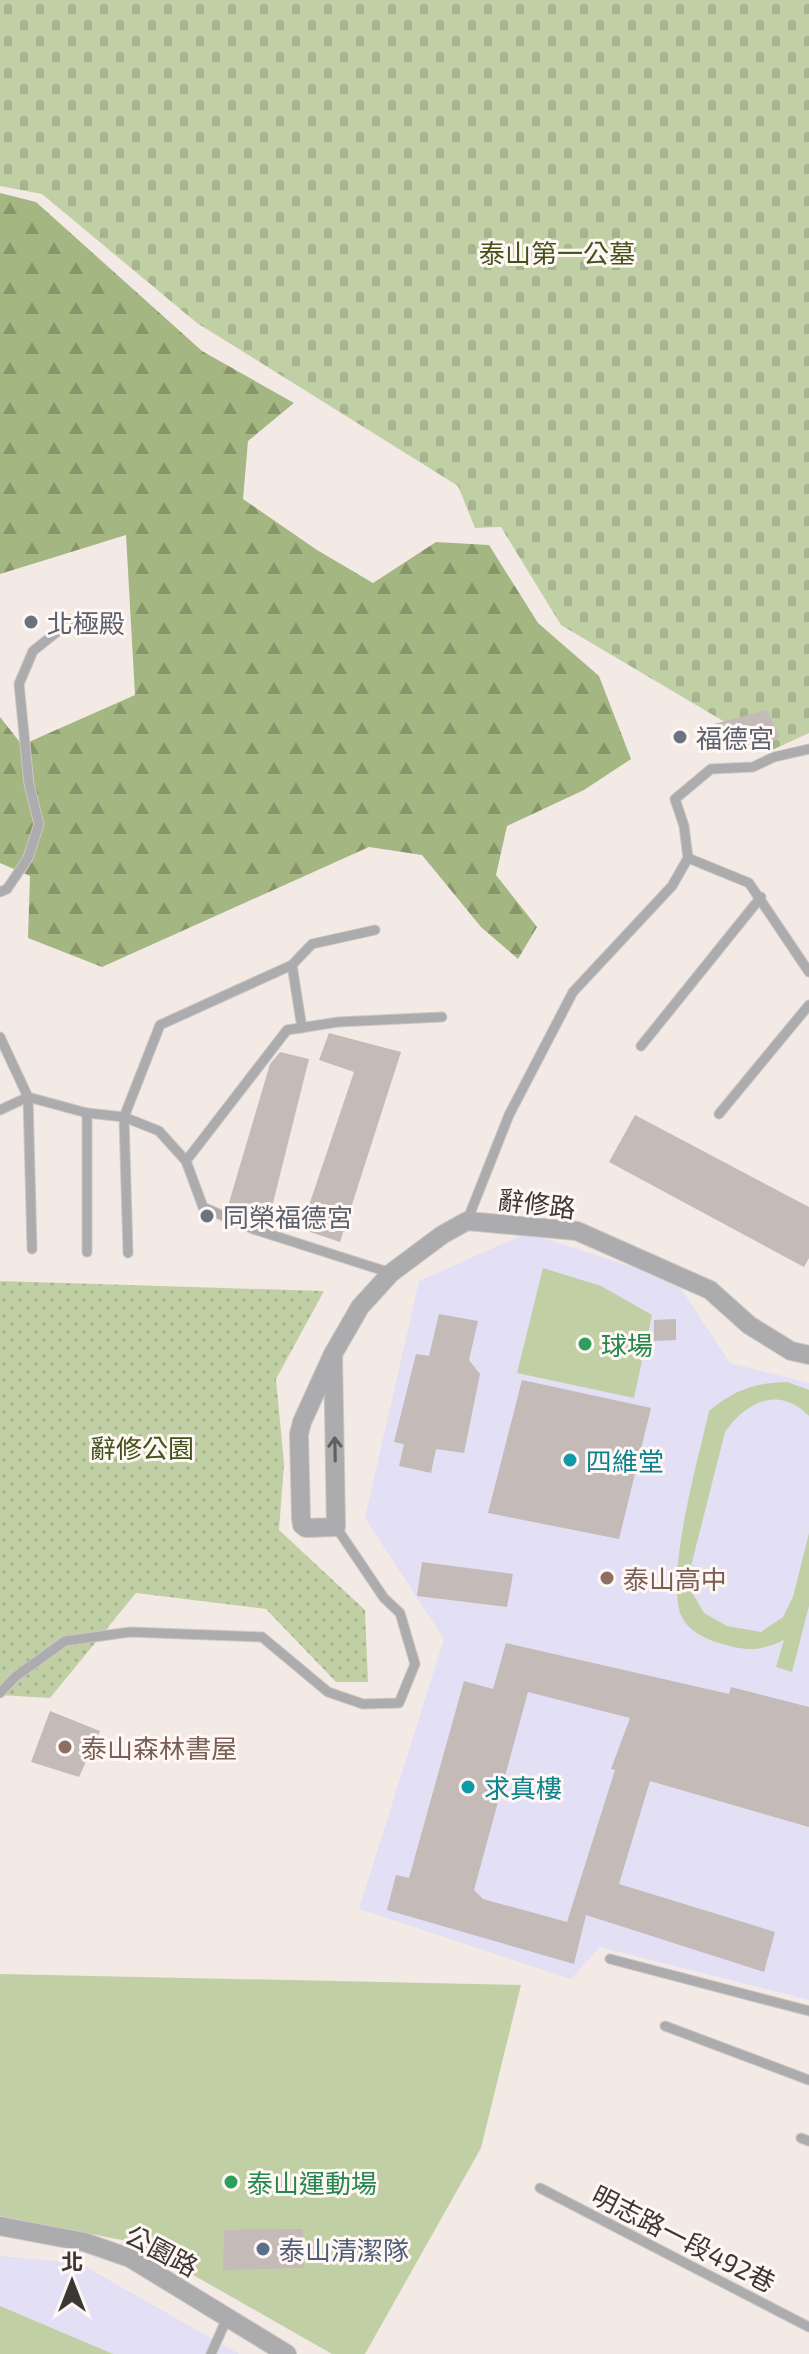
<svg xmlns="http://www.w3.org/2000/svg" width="809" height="2354" font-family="'Exo 2','Noto Sans TC',sans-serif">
  <defs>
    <pattern id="green-dots" width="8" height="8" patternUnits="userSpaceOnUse" patternTransform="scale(2)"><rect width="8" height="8" fill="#c0d0a4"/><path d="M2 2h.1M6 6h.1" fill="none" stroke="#a6b38e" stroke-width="1.8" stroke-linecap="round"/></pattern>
    <pattern id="forest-firs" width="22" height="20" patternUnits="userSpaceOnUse" patternTransform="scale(2)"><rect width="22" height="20" fill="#a4b681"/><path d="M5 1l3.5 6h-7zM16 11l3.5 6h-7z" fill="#87956a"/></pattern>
    <pattern id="cemetery-stones" width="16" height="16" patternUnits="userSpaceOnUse" patternTransform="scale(2)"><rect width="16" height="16" fill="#c0d0a4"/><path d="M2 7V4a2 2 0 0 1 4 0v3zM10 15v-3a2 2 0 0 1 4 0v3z" fill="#a6b38e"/></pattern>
  </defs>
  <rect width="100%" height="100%" fill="#f3eae6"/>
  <g fill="#e3dff4">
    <path d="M527 1233 676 1281 730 1363 809 1383V2000L600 1947 571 1979 359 1909 444 1639 365 1518 419 1281Z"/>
    <path d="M0 2256 79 2263 239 2354H0Z"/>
  </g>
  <path fill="url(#green-dots)" d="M0 1281 324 1291 276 1379 284 1464 279 1530 365 1610 368 1682H336L266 1609 136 1593 50 1698 0 1695Z"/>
  <path fill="url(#forest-firs)" d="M0 193 36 202 202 351 294 403 248 441 243 499 317 550 373 583 436 542 489 545 538 623 599 676 631 759 584 790 507 826 496 875 537 927 518 959 481 927 422 855 369 847 102 967 28 938 30 876 0 863V717L22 745 135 695 126 535 0 574Z"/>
  <path fill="url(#cemetery-stones)" d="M0 0H809V733L772 750 561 625 501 527 475 528 458 486 197 323 42 194 0 186Z"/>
  <g fill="#c0d0a4">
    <path d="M543 1268 601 1286 652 1315 634 1398 517 1373Z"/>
    <path d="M787 1382 809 1390V1416C779 1385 746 1402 725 1432L690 1570 693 1594 704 1613 727 1626 761 1632 783 1617 793 1597 809 1533V1606L792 1672 776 1667 784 1640C759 1652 745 1651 719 1643 705 1639 687 1630 681 1615 665 1575 699 1457 709 1411 735 1390 753 1383 787 1382Z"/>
    <path d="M0 1974 521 1985 481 2148 365 2354H332L137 2243 0 2216Z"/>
    <path d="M0 2306 113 2354H0Z"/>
  </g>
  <g fill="#c4bab8" fill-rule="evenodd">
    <path d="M767 710 780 738 723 752 714 724Z"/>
    <path d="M329 1033 401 1052 340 1242 301 1229 354 1072 319 1060Z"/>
    <path d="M280 1052 309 1059 269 1219 228 1206 270 1064Z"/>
    <path d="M635 1115 809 1207V1258L804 1267 609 1162Z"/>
    <path d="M439 1314 478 1321 469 1360 480 1374 464 1453 436 1449 431 1473 399 1466 404 1444 394 1442 416 1354 429 1356Z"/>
    <path d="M676 1319V1340L654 1341V1320Z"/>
    <path d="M522 1380 651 1408 619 1539 488 1513Z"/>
    <path d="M422 1562 513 1574 507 1607 417 1596Z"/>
    <path d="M506 1643 729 1694 731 1687 809 1707V1827L650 1781 619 1884 775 1932 764 1972 586 1915 574 1964 387 1910 396 1875 409 1878 464 1681 493 1689ZM528 1692 630 1718 611 1769 615 1770 567 1922 483 1899 474 1890Z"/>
    <path d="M50 1711 100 1731 79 1777 31 1762Z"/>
    <path d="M303 2229 304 2268 223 2270 224 2230Z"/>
  </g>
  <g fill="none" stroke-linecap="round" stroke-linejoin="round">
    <g stroke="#cec6c3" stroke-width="11">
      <g id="lane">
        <path d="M688 858 749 883 809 972"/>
        <path d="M0 892 7 889 28 858 39 824 29 784 19 684 33 651 72 620"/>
        <path d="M302 1028 292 965 312 944 375 930"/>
        <path d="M0 1037 28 1097 87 1113 124 1117 159 1131 186 1161 203 1207 253 1229 391 1273"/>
        <path d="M641 1046 761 897"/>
        <path d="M0 1110 28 1097 32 1249"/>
        <path d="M87 1113V1252"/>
        <path d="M719 1114 809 1005"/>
        <path d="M186 1161 287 1030 338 1022 442 1017"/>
        <path d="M467 1221 509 1115 573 992 672 886 688 858 684 826 675 799 711 769 753 767 774 757 809 749"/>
        <path d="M128 1253 124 1117 160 1025 292 965"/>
        <path d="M0 1693 15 1677 65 1641 130 1632 262 1637 328 1692 363 1704 399 1703 415 1664 400 1613 384 1598 336 1527"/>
        <path d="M610 1959 809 2011"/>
        <path d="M665 2026 809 2080"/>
        <path d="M801 2138 809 2141"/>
        <path d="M540 2188 809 2327"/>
        <path d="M211 2354 228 2316"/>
      </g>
    </g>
    <g stroke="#cec6c3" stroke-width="20">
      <g id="street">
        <path d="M333 1354 336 1527 306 1528 302 1525 301 1518 299 1434 302 1422 333 1354 360 1307 391 1273 442 1235 467 1221 577 1231 710 1290 749 1325 791 1351 809 1355"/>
        <path d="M0 2226 84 2242 130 2258 287 2354"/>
      </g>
    </g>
    <use href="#lane" stroke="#acabae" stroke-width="9"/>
    <use href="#street" stroke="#acabae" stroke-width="18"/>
  </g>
  <defs><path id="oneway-shaft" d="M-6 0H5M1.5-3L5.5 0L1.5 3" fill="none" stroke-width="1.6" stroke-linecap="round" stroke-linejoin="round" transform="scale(2)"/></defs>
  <use stroke="#62605f" href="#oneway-shaft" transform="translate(335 1449) rotate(-91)"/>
  <g fill="#6b7280" stroke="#fff7f4" stroke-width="3">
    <circle cx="31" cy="622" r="8"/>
    <circle cx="680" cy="737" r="8"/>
    <circle cx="207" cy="1216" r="8"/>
  </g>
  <g fill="#2e9e5b" stroke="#fff7f4" stroke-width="3">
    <circle cx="585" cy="1344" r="8"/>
    <circle cx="231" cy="2182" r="8"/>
  </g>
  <g fill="#0f9aa8" stroke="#fff7f4" stroke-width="3">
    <circle cx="570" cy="1460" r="8"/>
    <circle cx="468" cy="1787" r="8"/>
  </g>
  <g fill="#8d6e63" stroke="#fff7f4" stroke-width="3">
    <circle cx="607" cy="1578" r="8"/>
    <circle cx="65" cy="1747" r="8"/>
  </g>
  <circle fill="#5c6f8a" stroke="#fff7f4" stroke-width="3" cx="263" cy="2249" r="8"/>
  <g text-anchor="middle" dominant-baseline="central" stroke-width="6" stroke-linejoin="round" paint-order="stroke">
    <g font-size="26" fill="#425219" stroke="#fff7f4">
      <text x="557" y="252">泰山第一公墓</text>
      <text x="142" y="1447">辭修公園</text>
    </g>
    <g font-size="26" fill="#5b616d" stroke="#fff7f4" text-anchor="start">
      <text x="47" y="622">北極殿</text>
      <text x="696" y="737">福德宮</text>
      <text x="223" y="1216">同榮福德宮</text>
    </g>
    <g font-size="26" fill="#3a3735" stroke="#fff7f4">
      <text transform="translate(537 1203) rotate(7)">辭修路</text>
      <text transform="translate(684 2238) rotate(27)">明志路一段492巷</text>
      <text transform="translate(162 2250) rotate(28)">公園路</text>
    </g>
    <g font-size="26" fill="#27864d" stroke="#fff7f4" text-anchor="start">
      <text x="601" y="1344">球場</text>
      <text x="247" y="2182">泰山運動場</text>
    </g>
    <g font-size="26" fill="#0d838f" stroke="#fff7f4" text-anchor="start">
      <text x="586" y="1460">四維堂</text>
      <text x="484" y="1787">求真樓</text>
    </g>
    <g font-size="26" fill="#785e54" stroke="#fff7f4" text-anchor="start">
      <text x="623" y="1578">泰山高中</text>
      <text x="81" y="1747">泰山森林書屋</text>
    </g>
    <g font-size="26" fill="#4e5e75" stroke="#fff7f4" text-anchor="start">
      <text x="279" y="2249">泰山清潔隊</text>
    </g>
  </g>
  <g transform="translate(72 2282)" stroke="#fff7f4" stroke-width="6" paint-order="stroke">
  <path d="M0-6L14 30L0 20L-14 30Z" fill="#3a3735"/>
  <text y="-12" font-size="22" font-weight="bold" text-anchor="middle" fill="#3a3735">北</text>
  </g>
</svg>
